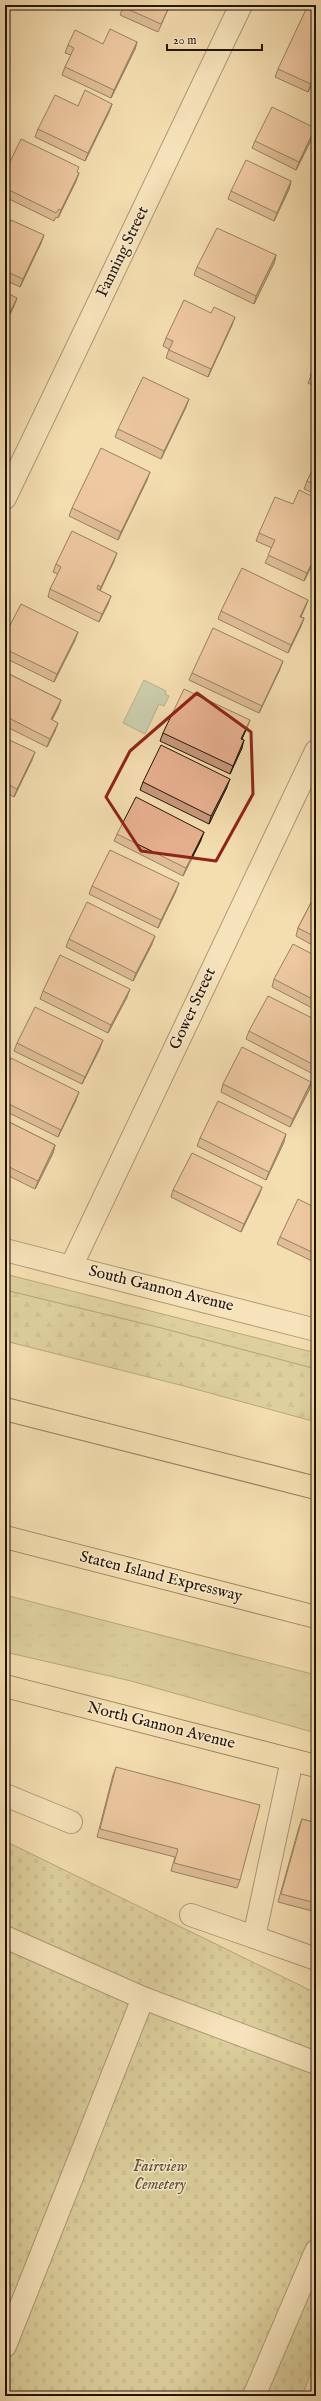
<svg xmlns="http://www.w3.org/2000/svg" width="321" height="2401" font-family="'IM FELL English',serif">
  <defs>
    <pattern id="grass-tufts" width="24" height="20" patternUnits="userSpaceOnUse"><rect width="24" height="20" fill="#c0c087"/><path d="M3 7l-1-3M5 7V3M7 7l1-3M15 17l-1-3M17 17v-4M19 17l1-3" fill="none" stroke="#a5a473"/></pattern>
    <pattern id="forest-firs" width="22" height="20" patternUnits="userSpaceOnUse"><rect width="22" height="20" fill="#c0c087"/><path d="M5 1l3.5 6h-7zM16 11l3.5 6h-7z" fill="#a5a473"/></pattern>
    <pattern id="cemetery-stones" width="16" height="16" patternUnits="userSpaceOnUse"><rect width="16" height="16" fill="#c0c087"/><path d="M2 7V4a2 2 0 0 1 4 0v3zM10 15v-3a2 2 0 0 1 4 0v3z" fill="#a5a473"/></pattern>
  </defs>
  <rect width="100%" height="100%" fill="#f4ddaf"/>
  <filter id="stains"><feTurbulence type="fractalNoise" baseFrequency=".005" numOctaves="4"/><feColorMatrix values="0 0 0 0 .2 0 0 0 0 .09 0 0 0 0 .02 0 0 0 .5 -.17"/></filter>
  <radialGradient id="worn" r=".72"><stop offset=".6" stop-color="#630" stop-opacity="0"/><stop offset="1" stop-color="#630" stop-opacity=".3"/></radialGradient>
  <g fill="url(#grass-tufts)" stroke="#716a48">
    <path d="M5 1274 316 1353V1369L161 1328 5 1290Z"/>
    <path d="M5 1595 316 1675V1733L131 1681 5 1652Z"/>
  </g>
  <path fill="url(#forest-firs)" stroke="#716a48" d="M5 1290 161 1328 316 1369V1422L184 1386 5 1341Z"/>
  <path fill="url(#cemetery-stones)" stroke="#716a48" d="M5 1841 316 1993V2360L302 2396H5Z"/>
  <path fill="#9cbcaa" stroke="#6b796a" d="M144 680 166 691 165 694 169 696 164 706 159 704 145 734 123 723Z"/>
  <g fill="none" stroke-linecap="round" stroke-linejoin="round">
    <g stroke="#564732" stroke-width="24">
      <g id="minor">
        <path d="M5 498 241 5"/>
        <path d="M5 1250 316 1330"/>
        <path d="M71 1267 316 751"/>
        <path d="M292 1760 254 1937 316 1959"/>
        <path d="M5 1795 71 1822"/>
        <path d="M191 1915 254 1937"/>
        <path d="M5 1937 143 1998 316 2063"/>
        <path d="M5 2346 143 1998"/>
        <path d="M254 2396 316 2251"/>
      </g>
    </g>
    <g stroke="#221509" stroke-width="24">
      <path id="major" d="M5 1686 316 1766"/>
    </g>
    <g stroke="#221509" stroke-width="24">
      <g id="highway">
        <path d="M5 1409 316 1488"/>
        <path d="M5 1537 316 1617"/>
      </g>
    </g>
    <use href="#minor" stroke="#f8e9cb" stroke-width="22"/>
    <use href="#major" stroke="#f4ddaf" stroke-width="22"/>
    <use href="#highway" stroke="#f4ddaf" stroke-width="22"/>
  </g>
  <g fill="#c7977b" stroke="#221509">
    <path d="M124 5H170L158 32 120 15Z"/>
    <path d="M137 42 135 49 111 98 62 75 65 67 71 55 65 53 68 45 103 44Z"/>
    <path d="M278 69 316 75 308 92 275 77Z"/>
    <path d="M112 104 109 112 85 161 35 137 38 129 78 106Z"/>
    <path d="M313 136 296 170 252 148 255 141Z"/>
    <path d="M5 172H77L79 173 76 181 58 218 56 217 54 221 5 197Z"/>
    <path d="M291 181 289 189 274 221 228 199 231 191Z"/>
    <path d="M5 233 41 243 20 287 5 280Z"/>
    <path d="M276 255 274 263 254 304 194 275 197 267Z"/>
    <path d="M232 325 208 377 166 358 169 349 163 346 166 338Z"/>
    <path d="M316 364V387L308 383Z"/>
    <path d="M186 407 161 459 115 437 118 429Z"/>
    <path d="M316 463V494L304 489 307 481Z"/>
    <path d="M147 480 118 540 69 516 72 508Z"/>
    <path d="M316 498V557L304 581 265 563 272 548 256 541 259 533 293 504Z"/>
    <path d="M114 561 100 591 111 596 108 604 99 622 48 597 50 589 58 574 53 572 56 564Z"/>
    <path d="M308 600 301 617 304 618 301 626 288 653 218 619 221 611Z"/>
    <path d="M5 635 75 640 54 682 5 658Z"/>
    <path d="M280 669 259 713 189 680 192 673Z"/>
    <path d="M5 672 61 700 58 708 52 720 55 731 47 747 5 726Z"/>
    <path d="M250 720 242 739V748L230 774 160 741 163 733Z"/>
    <path d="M5 738 32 760 14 797 5 792Z"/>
    <path d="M143 782 227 787 209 824 140 790Z"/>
    <path d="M117 834 201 840 183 876 114 841Z"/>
    <path d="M92 886 176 891 158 928 89 894Z"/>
    <path d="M316 893V947L296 936 298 928Z"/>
    <path d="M69 939 152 944 133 981 66 947Z"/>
    <path d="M316 956V1010L272 987 274 979Z"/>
    <path d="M43 991 127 997 108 1033 40 999Z"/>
    <path d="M316 1020V1074L315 1075 246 1039 249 1031Z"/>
    <path d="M17 1043 100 1048 82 1084 14 1051Z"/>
    <path d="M5 1070 76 1100 58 1137 5 1111Z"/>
    <path d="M311 1082 309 1090 290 1127 221 1092 223 1084Z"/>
    <path d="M5 1120 55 1145 53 1153 35 1189 5 1174Z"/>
    <path d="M200 1138 284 1142 266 1180 197 1146Z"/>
    <path d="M262 1187 259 1195 241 1232 171 1197 173 1190Z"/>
    <path d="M316 1208V1263L277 1244 280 1237Z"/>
    <path d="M116 1767 240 1880 237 1888 171 1871 175 1857 97 1837 113 1775Z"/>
    <path d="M302 1819 316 1823V1912L278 1902 299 1827Z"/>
  </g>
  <g fill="#a27b64" stroke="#221509">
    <path d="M137 42 135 49 111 98 114 90Z"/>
    <path d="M316 73V75L308 92 311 84Z"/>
    <path d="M112 104 109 112 85 161 88 153Z"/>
    <path d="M315 128 313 136 296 170 299 162Z"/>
    <path d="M79 173 76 181 58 218 61 210Z"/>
    <path d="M291 181 289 189 274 221 277 213Z"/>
    <path d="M44 235 41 243 20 287 23 279Z"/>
    <path d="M276 255 274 263 254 304 256 296Z"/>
    <path d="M17 298 14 306 5 325V323Z"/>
    <path d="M235 317 232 325 208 377 211 369Z"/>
    <path d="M189 399 186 407 161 459 164 451Z"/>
    <path d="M150 472 147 480 118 540 121 532Z"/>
    <path d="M117 553 114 561 98 594 101 587Z"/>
    <path d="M316 555V557L304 581 307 573Z"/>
    <path d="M111 596 108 604 99 622 102 614Z"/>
    <path d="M308 600 305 608 297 625 300 617Z"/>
    <path d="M304 618 301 626 288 653 291 645Z"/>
    <path d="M78 632 75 640 54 682 57 674Z"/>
    <path d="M283 661 280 669 259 713 262 706Z"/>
    <path d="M61 700 58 708 48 727 51 719Z"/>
    <path d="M250 720 247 728 238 747 241 739Z"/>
    <path d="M58 723 55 731 47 747 50 739Z"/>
    <path d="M244 740 242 748 230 774 233 766Z"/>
    <path d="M35 752 32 760 14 797 17 789Z"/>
    <path d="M230 779 227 787 209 824 211 816Z"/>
    <path d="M204 832 201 840 183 876 186 868Z"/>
    <path d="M179 883 176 891 158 928 161 920Z"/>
    <path d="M155 936 152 944 133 981 136 973Z"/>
    <path d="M130 989 127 997 108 1033 111 1025Z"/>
    <path d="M103 1040 100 1048 82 1084 85 1077Z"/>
    <path d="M311 1082 309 1090 290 1127 293 1119Z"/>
    <path d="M79 1092 76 1100 58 1137 61 1130Z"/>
    <path d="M286 1134 284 1142 266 1180 269 1172Z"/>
    <path d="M55 1145 53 1153 35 1189 38 1181Z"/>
    <path d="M262 1187 259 1195 241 1232 244 1224Z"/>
  </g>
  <g fill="#e7b08f" stroke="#221509">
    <path d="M124 5H170L161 24 123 7Z"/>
    <path d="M308 5H316V73L311 84 278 69Z"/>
    <path d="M110 29 137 42 114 90 65 67 74 48 68 45 75 30 103 44Z"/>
    <path d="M85 90 112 104 88 153 38 129 55 95 78 106Z"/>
    <path d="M272 107 315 128 299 162 255 141Z"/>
    <path d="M21 139 79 167 77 172 79 173 61 210 59 209 56 213 5 188V172Z"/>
    <path d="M246 160 291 181 277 213 231 191Z"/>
    <path d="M11 220 44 235 23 279 5 271V233Z"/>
    <path d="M217 228 276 255 256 296 197 267Z"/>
    <path d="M5 292 17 298 5 323Z"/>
    <path d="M184 300 211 313 214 307 235 317 211 369 169 350 173 341 166 338Z"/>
    <path d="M316 364V378L310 375Z"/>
    <path d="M143 377 189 399 164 451 118 429Z"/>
    <path d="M101 448 150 472 121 532 72 508Z"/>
    <path d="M316 463V485L307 481Z"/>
    <path d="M299 490 316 498V555L307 573 268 555 275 540 259 533 275 497 293 504Z"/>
    <path d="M72 531 117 553 101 587 98 585 97 589 111 596 102 614 50 589 61 567 56 564Z"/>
    <path d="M242 568 308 600 300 617 304 618 291 645 221 611Z"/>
    <path d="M21 604 78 632 57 674 5 649V635Z"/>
    <path d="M213 628 283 661 262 706 192 673Z"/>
    <path d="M5 672 61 700 51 719 58 723 50 739 5 716Z"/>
    <path d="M184 689 250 720 241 739 244 740 233 766 163 733Z"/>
    <path d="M5 738 35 752 17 789 5 783Z"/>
    <path d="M161 745 230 779 211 816 143 782Z"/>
    <path d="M136 797 204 832 186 868 117 834Z"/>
    <path d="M5 805 10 807 5 816Z"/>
    <path d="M110 850 179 883 161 920 92 886Z"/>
    <path d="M316 893V937L298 928Z"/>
    <path d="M87 902 155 936 136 973 69 939Z"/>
    <path d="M293 944 316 956V1001L274 979Z"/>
    <path d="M60 955 130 989 111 1025 43 991Z"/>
    <path d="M268 996 316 1020V1066L249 1031Z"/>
    <path d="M35 1007 103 1040 85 1077 17 1043Z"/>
    <path d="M242 1047 311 1082 293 1119 223 1084Z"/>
    <path d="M11 1058 79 1092 61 1130 5 1102V1070Z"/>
    <path d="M218 1101 286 1134 269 1172 200 1138Z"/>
    <path d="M5 1120 55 1145 38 1181 5 1165Z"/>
    <path d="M192 1153 262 1187 244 1224 173 1190Z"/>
    <path d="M298 1199 316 1208V1254L280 1237Z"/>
    <path d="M116 1767 260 1805 240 1880 174 1863 178 1849 100 1829Z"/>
    <path d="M302 1819 316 1823V1903L281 1894Z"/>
    <path d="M304 2394 309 2396H303Z"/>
  </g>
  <path d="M0 0H321V2401H0ZM197 693 251 732 253 794 216 861 141 851 106 797 130 751Z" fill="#f4ddaf" fill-opacity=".55" fill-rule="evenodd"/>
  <path fill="none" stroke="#8f2418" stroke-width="3" stroke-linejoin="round" d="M197 693 251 732 253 794 216 861 141 851 106 797 130 751Z"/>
  <g text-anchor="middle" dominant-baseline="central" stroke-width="3" stroke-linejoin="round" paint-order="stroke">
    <g font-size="16" fill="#221509" stroke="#f8e9cb">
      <text transform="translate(123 252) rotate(-64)">Fanning Street</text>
      <text transform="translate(193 1009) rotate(-65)">Gower Street</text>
      <text transform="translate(161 1289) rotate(14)">South Gannon Avenue</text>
      <text transform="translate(161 1577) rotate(14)">Staten Island Expressway</text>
      <text transform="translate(161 1726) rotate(14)">North Gannon Avenue</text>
    </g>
    <g font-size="16" font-style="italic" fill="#595135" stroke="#f8e9cb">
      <text x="160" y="2167">Fairview<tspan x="160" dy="18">Cemetery</tspan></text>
    </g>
  </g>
  <rect width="321" height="2401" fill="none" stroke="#f4ddaf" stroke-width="20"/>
  <rect x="6" y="6" width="309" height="2389" fill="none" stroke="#221509" stroke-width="2"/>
  <rect x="10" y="10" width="301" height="2381" fill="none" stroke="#221509"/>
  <path d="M167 44v6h95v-6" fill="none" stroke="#221509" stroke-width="2"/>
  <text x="173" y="44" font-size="12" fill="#221509" stroke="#f8e9cb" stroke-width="3" paint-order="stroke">20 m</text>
  <rect width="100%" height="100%" filter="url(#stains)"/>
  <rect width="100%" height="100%" fill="url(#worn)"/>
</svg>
